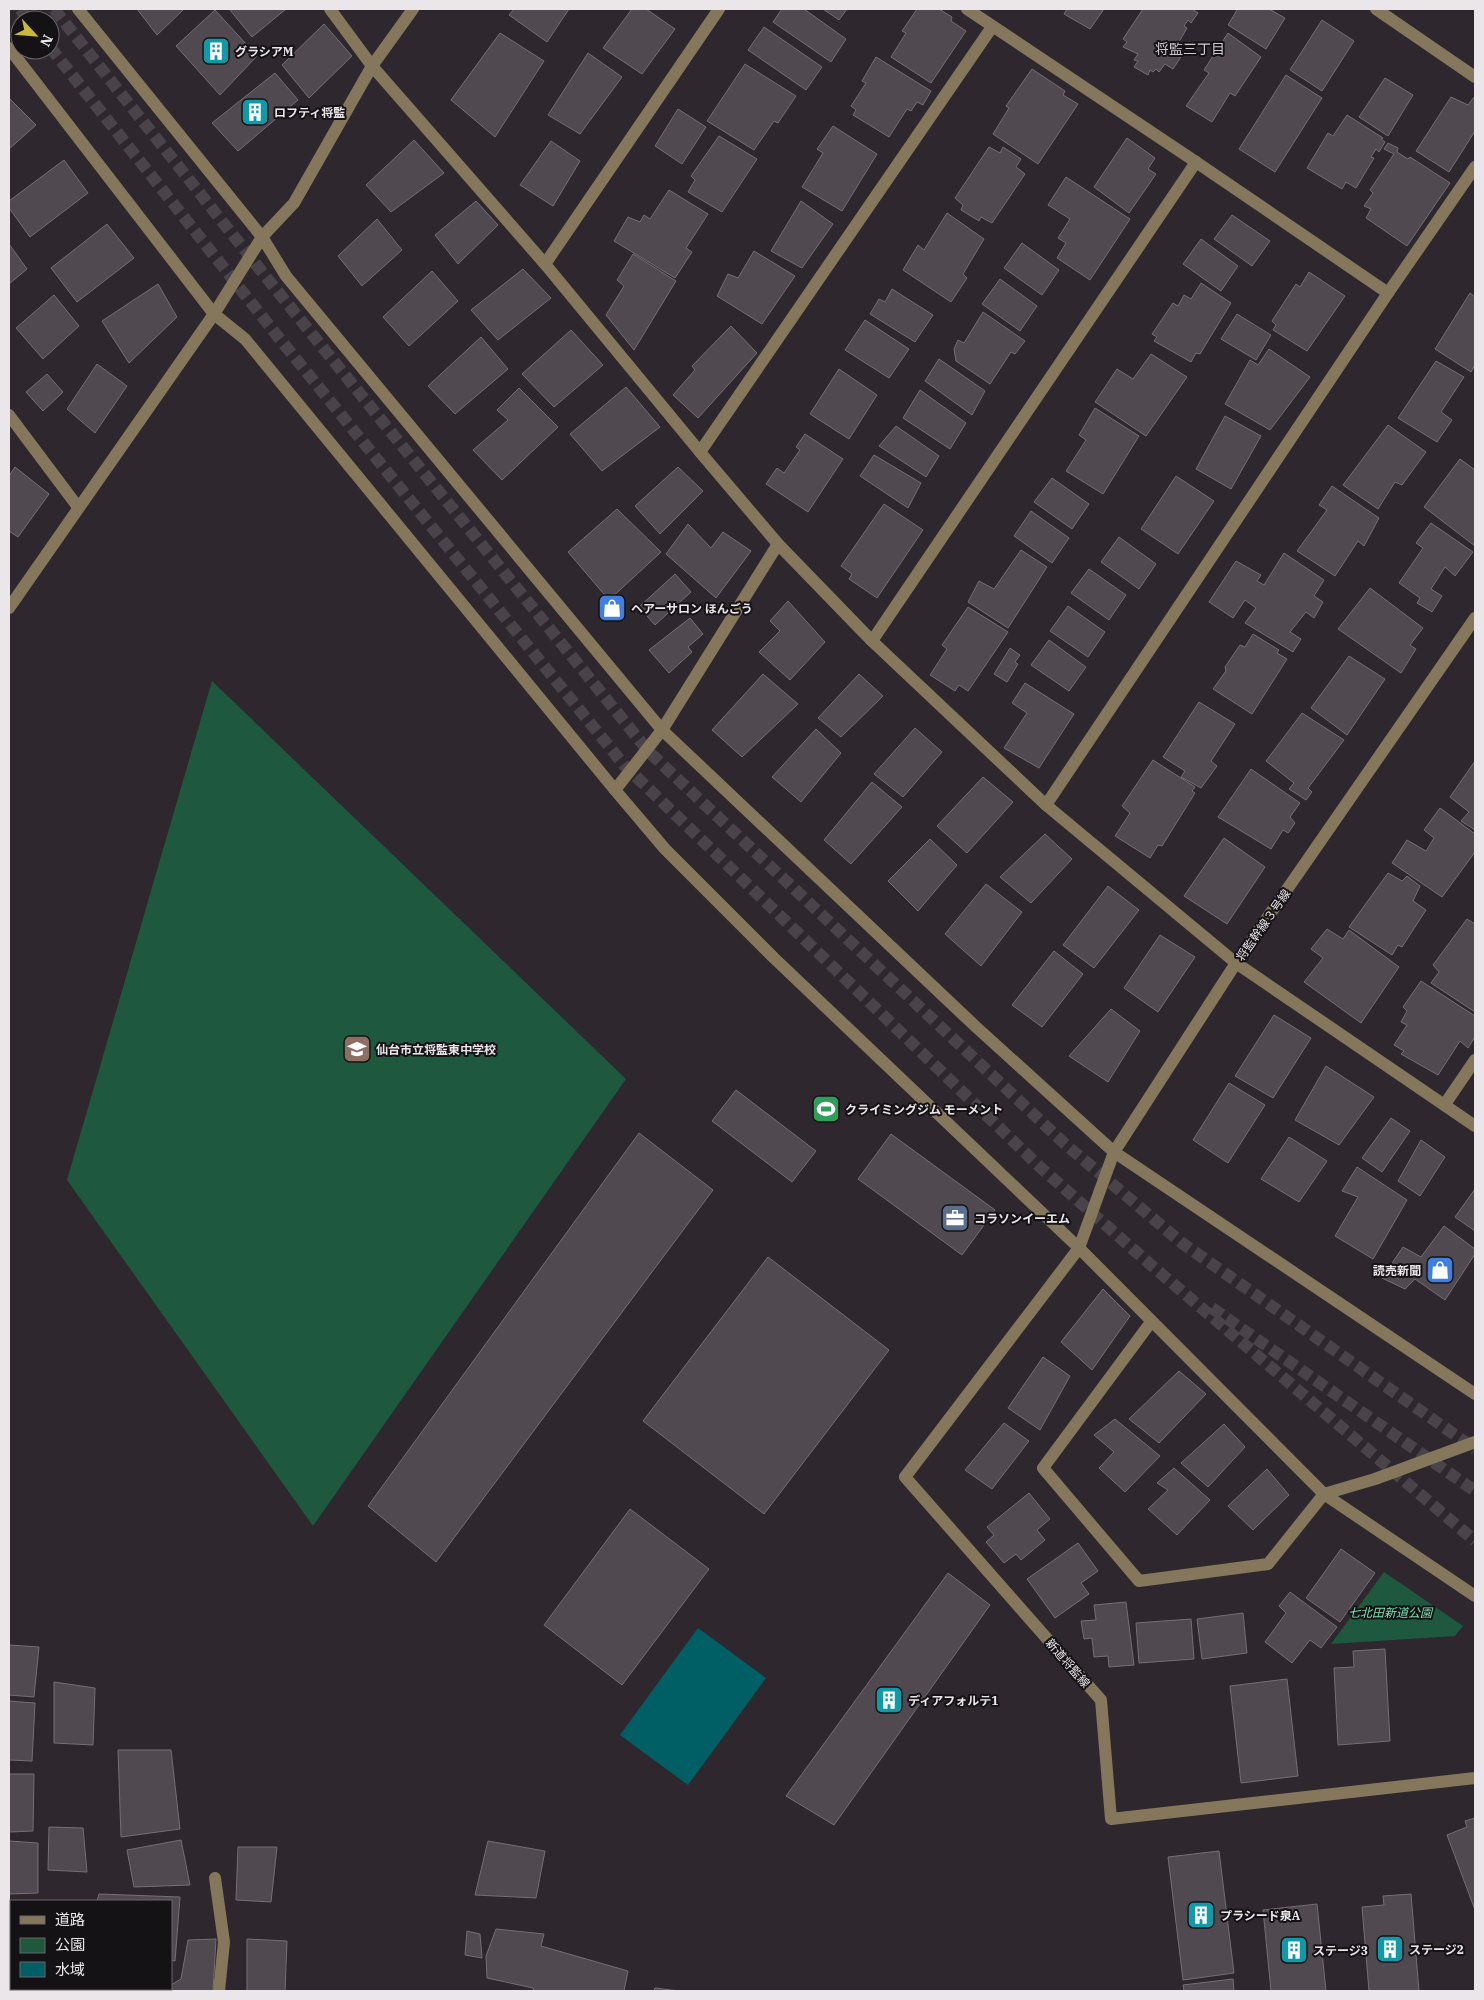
<svg xmlns="http://www.w3.org/2000/svg" width="1484" height="2000" font-family="'IBM Plex Serif','Noto Sans JP',serif">
  <rect width="100%" height="100%" fill="#2e282e"/>
  <g fill="#1d583f">
    <path d="M212 681 626 1079 313 1526 67 1180Z"/>
    <path d="M1384 1572 1463 1626 1455 1636 1331 1644Z"/>
  </g>
  <path fill="#005f65" d="M698 1628 766 1678 688 1785 620 1735Z"/>
  <g fill="#504a50" stroke="#756e75">
    <path d="M137 9H184L157 35Z"/>
    <path d="M231 9H286L252 37 230 10Z"/>
    <path d="M514 9H569L547 42 509 15Z"/>
    <path d="M632 9H646L675 29 642 74 603 48Z"/>
    <path d="M782 9H804L846 39 831 62 773 22Z"/>
    <path d="M823 9H847L839 20Z"/>
    <path d="M917 9H939L952 17 951 21 966 31 931 83 891 57 906 33 902 31Z"/>
    <path d="M1067 9H1104L1090 29 1064 14Z"/>
    <path d="M1143 9H1192L1198 13 1191 23 1188 20 1184 26 1187 28 1176 47 1184 52 1173 69 1165 64 1159 72 1156 69 1153 72 1150 70 1148 75 1134 67 1138 61 1134 60 1138 54 1123 47 1127 42 1123 39Z"/>
    <path d="M1235 9H1269L1285 18 1266 49 1228 25 1237 10Z"/>
    <path d="M215 10 257 56 220 95 176 46Z"/>
    <path d="M1322 20 1354 41 1322 91 1290 70Z"/>
    <path d="M324 24 352 56 309 98 282 65Z"/>
    <path d="M764 27 822 67 806 90 748 50Z"/>
    <path d="M500 33 544 61 495 137 451 100Z"/>
    <path d="M1228 33 1261 57 1235 96 1230 93 1212 122 1186 106 1209 73 1204 70Z"/>
    <path d="M588 53 622 77 580 134 548 115Z"/>
    <path d="M876 57 931 91 923 105 917 102 911 111 907 109 889 137 853 115 856 110 851 106 866 83 862 81Z"/>
    <path d="M745 64 796 96 778 123 774 121 754 150 707 121Z"/>
    <path d="M1032 69 1065 91 1063 95 1078 104 1038 164 993 134 1009 108 1006 106Z"/>
    <path d="M275 73 298 100 238 151 212 123Z"/>
    <path d="M1286 75 1322 98 1275 172 1239 149Z"/>
    <path d="M1385 78 1413 95 1388 136 1359 117Z"/>
    <path d="M1475 96V131L1449 172 1416 151 1451 97 1468 105Z"/>
    <path d="M9 98 36 125 9 149Z"/>
    <path d="M678 109 706 127 682 164 655 146Z"/>
    <path d="M1347 115 1383 138 1381 139 1385 142 1379 152 1376 149 1371 157 1374 158 1356 188 1346 182 1342 189 1307 168 1328 133 1333 136Z"/>
    <path d="M833 126 877 154 842 211 802 187 823 153 817 149Z"/>
    <path d="M719 136 757 159 722 212 688 192 695 180 691 176Z"/>
    <path d="M1127 138 1155 158 1148 169 1156 174 1129 213 1094 187Z"/>
    <path d="M414 140 444 173 391 212 366 185Z"/>
    <path d="M551 141 580 161 553 206 520 185Z"/>
    <path d="M1388 143 1398 148 1397 152 1408 159 1410 157 1450 183 1407 246 1366 218 1371 209 1364 206 1373 193 1370 190 1394 154 1384 149Z"/>
    <path d="M989 147 1000 153 1003 147 1021 159 1016 167 1025 174 992 223 981 217 979 221 961 210 963 205 955 198Z"/>
    <path d="M64 160 88 193 30 237 9 208V201Z"/>
    <path d="M1066 177 1130 219 1090 280 1057 258 1066 243 1058 238 1070 219 1048 205Z"/>
    <path d="M669 190 708 214 686 248 692 252 675 278 614 241 628 217 640 222 644 215 650 219Z"/>
    <path d="M476 201 498 225 458 264 435 235Z"/>
    <path d="M801 201 833 224 802 268 771 251Z"/>
    <path d="M947 213 984 239 963 274 967 278 951 302 903 270 918 245 924 250Z"/>
    <path d="M1232 215 1270 241 1252 266 1214 239Z"/>
    <path d="M377 219 402 250 362 286 338 256Z"/>
    <path d="M107 224 134 258 77 302 51 268Z"/>
    <path d="M1201 239 1238 266 1221 291 1183 264Z"/>
    <path d="M1022 243 1059 270 1042 295 1004 268Z"/>
    <path d="M9 244 27 269 9 284Z"/>
    <path d="M754 251 795 276 762 324 717 296 728 274 738 278Z"/>
    <path d="M633 254 676 281 634 350 606 315 624 286 617 280Z"/>
    <path d="M523 269 551 298 498 340 471 310Z"/>
    <path d="M432 271 458 301 409 346 383 317Z"/>
    <path d="M1309 272 1345 296 1307 351 1273 330 1276 325 1272 321 1296 284 1300 287Z"/>
    <path d="M1000 279 1037 306 1020 331 982 304Z"/>
    <path d="M1201 283 1231 303 1200 354 1196 353 1191 362 1154 341 1157 337 1152 334 1173 303 1178 306 1184 295 1191 299Z"/>
    <path d="M158 284 177 317 129 363 102 321Z"/>
    <path d="M892 289 933 315 915 342 870 314 879 299 885 302Z"/>
    <path d="M1470 293 1475 297V365L1471 372 1435 349Z"/>
    <path d="M54 295 79 326 43 359 16 328Z"/>
    <path d="M983 312 1025 341 1015 354 1011 352 990 384 956 361 954 349 958 340 964 343Z"/>
    <path d="M1237 314 1271 335 1256 360 1221 339Z"/>
    <path d="M865 320 909 349 889 378 845 350Z"/>
    <path d="M731 326 757 353 698 418 673 395 695 370 692 366Z"/>
    <path d="M571 330 603 365 554 407 522 374Z"/>
    <path d="M481 337 508 369 455 414 428 386Z"/>
    <path d="M1269 349 1310 377 1270 430 1225 404 1250 360 1258 365Z"/>
    <path d="M1151 354 1187 377 1146 436 1095 402 1117 369 1133 379Z"/>
    <path d="M939 359 985 391 972 415 925 381Z"/>
    <path d="M1436 361 1464 377 1441 412 1452 420 1437 442 1398 418Z"/>
    <path d="M97 364 127 386 95 433 67 409Z"/>
    <path d="M839 369 877 395 849 439 810 414Z"/>
    <path d="M47 374 63 392 43 411 26 392Z"/>
    <path d="M626 387 660 427 602 471 570 434Z"/>
    <path d="M519 388 558 427 502 480 473 450 508 420 497 410Z"/>
    <path d="M920 390 966 423 950 449 903 418Z"/>
    <path d="M1095 408 1139 436 1103 494 1066 471 1086 440 1079 435Z"/>
    <path d="M1225 416 1261 436 1231 489 1196 469Z"/>
    <path d="M1388 425 1426 452 1402 485 1395 482 1378 509 1343 485Z"/>
    <path d="M896 426 939 456 926 477 879 446Z"/>
    <path d="M805 434 843 459 808 512 766 484 777 468 784 473 800 450 796 447Z"/>
    <path d="M874 455 921 483 908 508 860 476Z"/>
    <path d="M1460 459 1475 470V546L1424 507Z"/>
    <path d="M15 467 49 494 18 537 9 531V476Z"/>
    <path d="M678 467 703 491 660 534 635 506Z"/>
    <path d="M1176 476 1214 501 1178 554 1141 529Z"/>
    <path d="M1052 478 1089 504 1072 529 1034 502Z"/>
    <path d="M1332 486 1379 518 1364 546 1358 541 1335 576 1297 551 1327 510 1319 505Z"/>
    <path d="M884 504 923 530 877 598 849 579 852 574 841 566Z"/>
    <path d="M617 509 661 552 609 600 568 552Z"/>
    <path d="M1031 511 1069 538 1052 563 1014 536Z"/>
    <path d="M1431 523 1473 552 1455 576 1445 567 1431 589 1442 596 1432 612 1417 603 1420 598 1399 583 1423 548 1416 543Z"/>
    <path d="M688 524 711 548 723 532 751 551 716 598 666 554Z"/>
    <path d="M1119 537 1156 564 1139 589 1101 562Z"/>
    <path d="M1021 550 1047 567 1008 628 968 602 979 581 994 589Z"/>
    <path d="M1284 553 1324 580 1314 596 1323 602 1314 618 1306 612 1290 632 1301 639 1293 652 1245 623 1256 608 1245 600 1233 618 1209 602 1236 561 1261 575 1257 581 1264 585Z"/>
    <path d="M1089 569 1126 595 1109 620 1071 593Z"/>
    <path d="M675 574 691 592 655 625 639 607Z"/>
    <path d="M1370 588 1423 628 1410 645 1416 649 1401 673 1338 629Z"/>
    <path d="M788 601 825 642 790 680 759 652 780 631 770 621Z"/>
    <path d="M1068 606 1105 632 1088 657 1050 631Z"/>
    <path d="M968 607 1008 632 968 691 959 685 955 691 930 675 947 649 942 645Z"/>
    <path d="M690 618 703 634 688 647 692 652 669 673 649 650Z"/>
    <path d="M1253 634 1279 650 1277 653 1287 659 1252 714 1213 689 1226 671 1225 667 1240 645 1245 647Z"/>
    <path d="M1049 640 1086 667 1069 691 1031 665Z"/>
    <path d="M1010 648 1020 655 1015 662 1018 664 1007 682 994 674Z"/>
    <path d="M1349 656 1385 679 1347 735 1311 708Z"/>
    <path d="M763 674 798 704 742 757 712 730Z"/>
    <path d="M859 674 883 696 841 737 818 718Z"/>
    <path d="M1025 683 1074 714 1039 768 1004 748 1027 713 1012 703Z"/>
    <path d="M1199 702 1235 724 1211 761 1217 766 1201 788 1181 777 1185 771 1163 757Z"/>
    <path d="M1302 713 1344 740 1308 788 1312 792 1306 800 1289 789 1294 783 1266 761Z"/>
    <path d="M915 728 942 752 903 797 874 774Z"/>
    <path d="M816 729 841 753 801 802 772 777Z"/>
    <path d="M1153 760 1195 787 1192 791 1195 793 1162 846 1158 845 1150 858 1115 836 1130 813 1122 806Z"/>
    <path d="M1475 761V830L1461 821 1469 812 1450 797Z"/>
    <path d="M1251 769 1300 803 1290 817 1295 823 1288 833 1283 830 1271 849 1218 817Z"/>
    <path d="M983 777 1013 802 967 853 937 826Z"/>
    <path d="M872 782 902 807 851 864 824 840Z"/>
    <path d="M1440 808 1475 834V852L1442 897 1392 863 1407 840 1426 851 1434 838 1424 830Z"/>
    <path d="M1045 834 1072 859 1031 903 1000 877Z"/>
    <path d="M1224 838 1265 867 1227 924 1184 896Z"/>
    <path d="M930 839 957 865 918 911 888 881Z"/>
    <path d="M1388 873 1402 881 1407 876 1420 886 1413 901 1426 910 1402 947 1398 945 1392 955 1349 927Z"/>
    <path d="M986 884 1022 912 981 966 945 934Z"/>
    <path d="M1108 886 1139 910 1094 968 1063 945Z"/>
    <path d="M1467 919 1475 924V1012L1431 983 1439 972 1433 965Z"/>
    <path d="M1327 929 1343 939 1349 930 1399 967 1361 1023 1304 982 1323 958 1311 949Z"/>
    <path d="M1160 935 1195 957 1158 1012 1124 988Z"/>
    <path d="M1054 951 1083 974 1042 1027 1012 1005Z"/>
    <path d="M1421 981 1475 1016V1037L1468 1048 1460 1041 1438 1075 1401 1054 1404 1051 1394 1045 1407 1025 1401 1022 1407 1011 1403 1007Z"/>
    <path d="M1111 1009 1140 1031 1108 1082 1069 1056Z"/>
    <path d="M1274 1015 1311 1038 1273 1098 1235 1076Z"/>
    <path d="M1326 1066 1374 1097 1339 1145 1295 1120Z"/>
    <path d="M1229 1083 1265 1105 1228 1163 1193 1140Z"/>
    <path d="M736 1090 816 1151 792 1182 712 1121Z"/>
    <path d="M1391 1118 1410 1131 1382 1172 1362 1158Z"/>
    <path d="M639 1133 713 1190 436 1562 368 1506Z"/>
    <path d="M891 1134 995 1210 962 1255 858 1179Z"/>
    <path d="M1289 1137 1327 1161 1299 1202 1261 1179Z"/>
    <path d="M1421 1140 1445 1157 1420 1196 1398 1181Z"/>
    <path d="M1357 1167 1407 1200 1373 1259 1335 1236 1358 1197 1342 1191Z"/>
    <path d="M1475 1189V1231L1455 1217Z"/>
    <path d="M1444 1226 1475 1249V1254L1445 1300 1415 1279 1405 1289 1382 1278 1403 1247 1421 1257Z"/>
    <path d="M768 1257 889 1350 764 1514 643 1421Z"/>
    <path d="M1103 1289 1130 1316 1092 1370 1061 1342Z"/>
    <path d="M1043 1357 1070 1376 1040 1430 1008 1408Z"/>
    <path d="M1179 1371 1206 1394 1159 1443 1129 1419Z"/>
    <path d="M1115 1419 1160 1456 1125 1492 1099 1468 1114 1452 1094 1435Z"/>
    <path d="M1004 1423 1029 1441 992 1489 965 1470Z"/>
    <path d="M1224 1424 1245 1447 1208 1487 1181 1463Z"/>
    <path d="M1174 1468 1210 1500 1177 1535 1148 1509 1168 1490 1157 1483Z"/>
    <path d="M1267 1469 1289 1495 1253 1530 1228 1506Z"/>
    <path d="M1029 1493 1050 1519 1037 1530 1045 1540 1021 1560 1016 1554 1004 1563 986 1542 994 1535 987 1527Z"/>
    <path d="M630 1509 709 1569 622 1685 544 1625Z"/>
    <path d="M1078 1543 1098 1571 1081 1583 1089 1594 1055 1618 1027 1579Z"/>
    <path d="M1341 1549 1375 1573 1340 1622 1306 1598Z"/>
    <path d="M948 1573 990 1605 834 1825 786 1796Z"/>
    <path d="M1290 1592 1337 1627 1321 1648 1310 1640 1292 1663 1265 1642 1286 1613 1279 1606Z"/>
    <path d="M1126 1602 1134 1665 1109 1667 1108 1656 1094 1657 1092 1638 1084 1639 1081 1621 1096 1620 1094 1605Z"/>
    <path d="M1243 1613 1247 1653 1202 1659 1197 1619Z"/>
    <path d="M1191 1619 1194 1659 1139 1663 1136 1623Z"/>
    <path d="M9 1645 39 1647 34 1697 9 1695Z"/>
    <path d="M1385 1649 1390 1741 1338 1745 1334 1668 1354 1667 1353 1651Z"/>
    <path d="M1287 1679 1298 1776 1241 1783 1230 1686Z"/>
    <path d="M54 1682 95 1688 93 1745 54 1743Z"/>
    <path d="M9 1701 35 1703 32 1761 9 1760Z"/>
    <path d="M118 1750H171L180 1829 121 1837Z"/>
    <path d="M9 1774H34L33 1831 9 1832Z"/>
    <path d="M1475 1818V1910L1447 1835 1467 1827 1465 1821Z"/>
    <path d="M49 1827 83 1828 87 1872 48 1870Z"/>
    <path d="M181 1840 190 1885 134 1887 127 1850Z"/>
    <path d="M9 1841 38 1843V1893L9 1894Z"/>
    <path d="M488 1841 545 1851 536 1898 475 1895Z"/>
    <path d="M238 1847H277L271 1902 236 1900Z"/>
    <path d="M1219 1851 1234 1973 1183 1980 1168 1857Z"/>
    <path d="M99 1894 180 1897 175 1961 171 1960V1901H97Z"/>
    <path d="M1411 1894 1419 1991H1369L1362 1907 1384 1905 1383 1896Z"/>
    <path d="M1317 1904 1326 1991H1271L1263 1910Z"/>
    <path d="M496 1929 544 1934 541 1946 628 1971 624 1991H534L533 1988 487 1978 486 1956Z"/>
    <path d="M467 1931 480 1934 482 1958 465 1955Z"/>
    <path d="M216 1939 213 1991H163L165 1989H171V1985L181 1979 188 1940Z"/>
    <path d="M247 1939 287 1941 285 1991H247Z"/>
    <path d="M11 1977V1989H33L32 1991H9V1981Z"/>
    <path d="M1233 1979 1234 1991H1184L1183 1985Z"/>
    <path d="M655 1988 679 1991H654Z"/>
  </g>
  <g fill="none" stroke-linecap="round" stroke-linejoin="round">
    <g stroke="#4a444a" stroke-width="12" stroke-dasharray="12 6" stroke-linecap="butt">
      <path d="M20 9 29 20"/>
      <path d="M54 9 274 287 649 752 1065 1144 1182 1243 1475 1449"/>
      <path d="M50 47 279 338 624 765 1040 1167 1151 1265 1475 1541"/>
      <path d="M1212 1308 1475 1491"/>
    </g>
    <g stroke="#84775c" stroke-width="12">
      <path d="M78 9 262 237 286 276 662 730 975 1026 1114 1152 1475 1394"/>
      <path d="M330 9 372 66 545 264 700 452 778 544 872 641 1046 805 1236 963 1475 1126"/>
      <path d="M967 9 1196 162 1388 293"/>
      <path d="M1376 9 1475 77"/>
      <path d="M9 48 214 314 245 339 615 790 665 849 774 958 1079 1248 1324 1494 1475 1596"/>
      <path d="M545 264 719 9"/>
      <path d="M9 415 78 507"/>
      <path d="M700 452 992 27"/>
      <path d="M9 608 214 314 262 237 294 203 372 66 413 9"/>
      <path d="M1475 618 1236 963 1114 1152 1079 1248 905 1477 1101 1700 1111 1819 1475 1778"/>
      <path d="M872 641 1196 162"/>
      <path d="M615 790 662 730 778 544"/>
      <path d="M1046 805 1388 293 1475 167"/>
      <path d="M1445 1104 1475 1060"/>
      <path d="M1151 1322 1043 1468 1139 1581 1268 1564 1324 1494 1375 1479 1475 1442"/>
      <path d="M215 1878 224 1942 219 1991"/>
      <path d="M9 1960 11 1957"/>
    </g>
  </g>
  <defs>
    <g id="building-square" transform="scale(1.4375)"><rect x="-9" y="-9" width="18" height="18" rx="4" fill="#0f9aa8" stroke="#151215"/><path d="M-4-6H4V6H1V3H-1V6H-4ZM-2.5-4.3h1.7v1.8h-1.7ZM.8-4.3h1.7v1.8H.8ZM-2.5-1h1.7V.8h-1.7ZM.8-1h1.7V.8H.8Z" fill="#fff"/></g>
    <g id="shop-square" transform="scale(1.4375)"><rect x="-9" y="-9" width="18" height="18" rx="4" fill="#3f7fe0" stroke="#151215"/><path d="M-5-2.5h2.3a2.7 3.5 0 0 1 5.4 0H5L5.5 6h-11ZM-1.5-2.5h3a1.5 2.3 0 0 0-3 0Z" fill="#fff"/></g>
    <g id="school-square" transform="scale(1.4375)"><rect x="-9" y="-9" width="18" height="18" rx="4" fill="#8d6e63" stroke="#151215"/><path d="M0-5L7-2L0 1L-7-2ZM-4 1L0 2.5L4 1V4Q0 6-4 4Z" fill="#fff"/></g>
    <g id="stadium-square" transform="scale(1.4375)"><rect x="-9" y="-9" width="18" height="18" rx="4" fill="#2e9e5b" stroke="#151215"/><path d="M0-5a6.5 5 0 1 0 0 10a6.5 5 0 1 0 0-10ZM-3.5-1.8h7v3.6h-7Z" fill="#fff"/></g>
    <g id="office-square" transform="scale(1.4375)"><rect x="-9" y="-9" width="18" height="18" rx="4" fill="#5c6f8a" stroke="#151215"/><path d="M-6-3h4V-5.5h4V-3h4V5H-6ZM-1-4.5V-3h2v-1.5ZM-6 0V1H6V0Z" fill="#fff"/></g>
  </defs>
  <g fill-rule="evenodd">
    <use href="#building-square" x="216" y="51"/>
    <use href="#building-square" x="255" y="112"/>
    <use href="#shop-square" x="612" y="608"/>
    <use href="#school-square" x="357" y="1049"/>
    <use href="#stadium-square" x="826" y="1109"/>
    <use href="#office-square" x="955" y="1218"/>
    <use href="#shop-square" x="1440" y="1270"/>
    <use href="#building-square" x="889" y="1700"/>
    <use href="#building-square" x="1201" y="1915"/>
    <use href="#building-square" x="1390" y="1949"/>
    <use href="#building-square" x="1294" y="1950"/>
  </g>
  <g text-anchor="middle" dominant-baseline="central" stroke-width="4" stroke-linejoin="round" paint-order="stroke">
    <g font-size="12" font-weight="bold" fill="#eae6ea" stroke="#151215" text-anchor="start">
      <text x="235" y="51">グラシアM</text>
      <text x="274" y="112">ロフティ将監</text>
      <text x="631" y="608">ヘアーサロン ほんごう</text>
      <text x="376" y="1049">仙台市立将監東中学校</text>
      <text x="845" y="1109">クライミングジム モーメント</text>
      <text x="974" y="1218">コラソンイーエム</text>
      <text x="1421" y="1270" text-anchor="end">読売新聞</text>
      <text x="908" y="1700">ディアフォルテ1</text>
      <text x="1220" y="1915">プラシード泉A</text>
      <text x="1409" y="1949">ステージ2</text>
      <text x="1313" y="1950">ステージ3</text>
    </g>
    <g font-size="12" fill="#eae6ea" stroke="#151215">
      <text transform="translate(1263 925) rotate(-55)">将監幹線３号線</text>
      <text transform="translate(1068 1663) rotate(49)">新道将監線</text>
    </g>
    <g font-size="12" font-style="italic" fill="#76e1af" stroke="#151215">
      <text x="1390" y="1612">七北田新道公園</text>
    </g>
    <g font-size="14" fill="#d0c9d0" stroke="#151215">
      <text x="1190" y="49">将監三丁目</text>
    </g>
  </g>
  <rect width="1484" height="2000" fill="none" stroke="#eae6ea" stroke-width="20"/>
  <rect x="10" y="1900" width="162" height="90" fill="#151215" stroke="#6a676a"/>
  <rect x="20" y="1916" width="25" height="8" fill="#84775c" stroke="#6a676a"/>
  <text x="55" y="1925" font-size="15" fill="#eae6ea">道路</text>
  <rect x="20" y="1938" width="25" height="15" fill="#1d583f" stroke="#6a676a"/>
  <text x="55" y="1950" font-size="15" fill="#eae6ea">公園</text>
  <rect x="20" y="1962" width="25" height="15" fill="#005f65" stroke="#6a676a"/>
  <text x="55" y="1975" font-size="15" fill="#eae6ea">水域</text>
  <g transform="translate(35 35) rotate(116)"><circle r="24" fill="#151215" stroke="#6a676a"/>
  <path d="M0-4L9 19L0 12L-9 19Z" fill="#caba3a"/>
  <text y="-8" font-size="14" font-weight="bold" text-anchor="middle" fill="#eae6ea">N</text>
  </g>
</svg>
